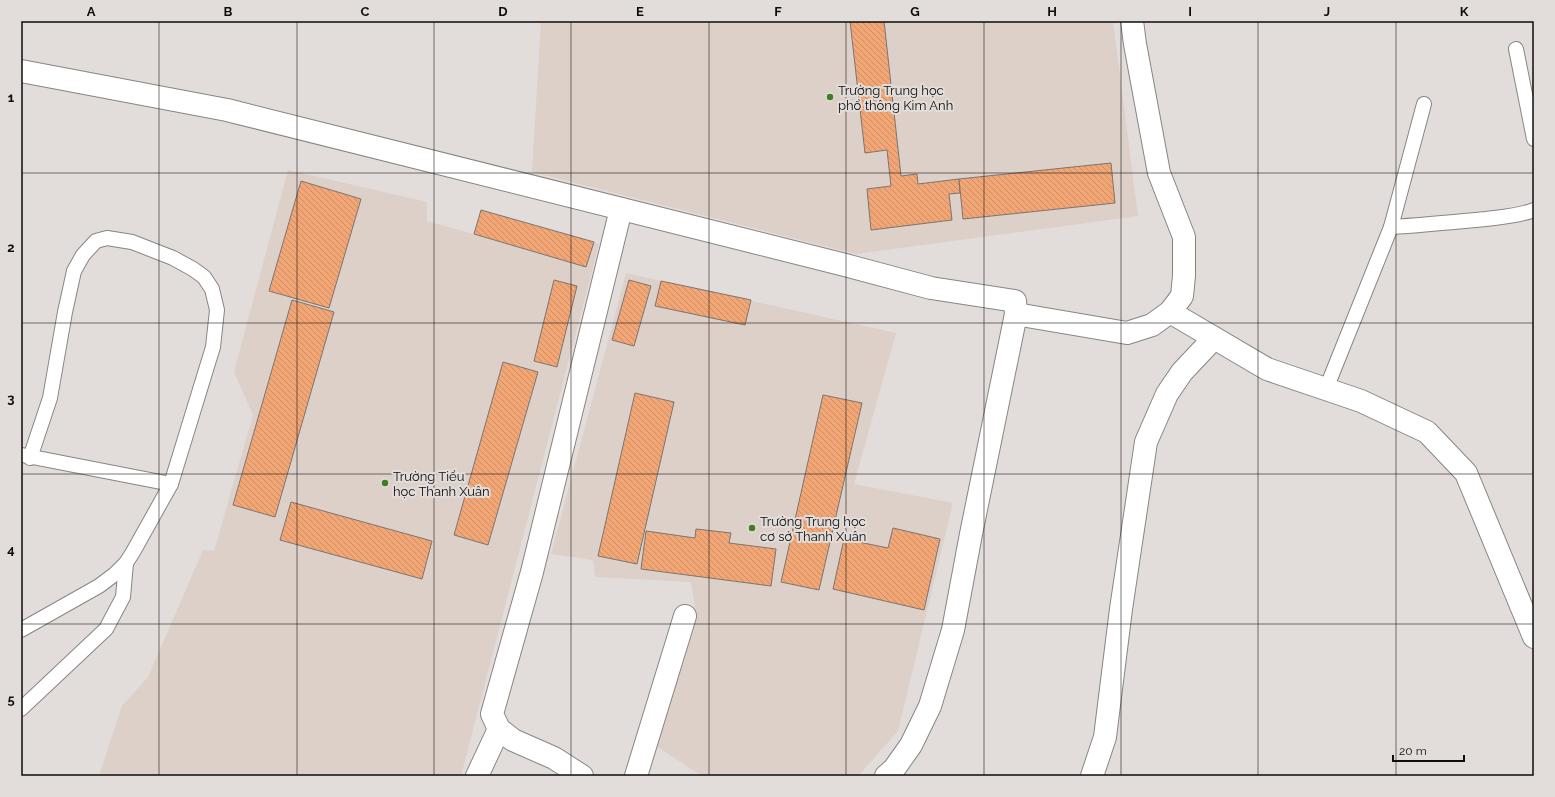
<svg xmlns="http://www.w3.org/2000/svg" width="1555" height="797" font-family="Raleway,sans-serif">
  <defs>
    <pattern id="building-back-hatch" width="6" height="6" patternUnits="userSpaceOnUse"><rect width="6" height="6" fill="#f2a675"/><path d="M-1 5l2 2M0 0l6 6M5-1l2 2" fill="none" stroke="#ce8e64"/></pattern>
  </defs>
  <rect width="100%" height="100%" fill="#e2ddda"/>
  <g fill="#dcd0c9">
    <path d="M541 21H1113L1138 216 856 254 532 172Z"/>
    <path d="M288 170 427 202V221L473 234 481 210 599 244 461 776H99L122 706 148 677 203 550 214 551 253 415 234 372Z"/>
    <path d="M626 273 896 333 854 484 953 503 898 731 858 776H702L656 746 697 619 691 582 595 577 593 560 551 554Z"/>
  </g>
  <g fill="url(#building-back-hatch)" stroke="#7a7572">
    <path d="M850 21H884L901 176 917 174 918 184 959 179 960 193 949 194 952 220 871 230 867 189 891 186 887 150 865 153Z"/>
    <path d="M1111 163 1115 203 963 219 959 179Z"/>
    <path d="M301 181 361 199 329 308 269 291Z"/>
    <path d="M481 210 594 242 586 267 474 234Z"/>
    <path d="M554 280 577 286 557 367 534 361Z"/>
    <path d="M629 280 651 286 634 346 612 340Z"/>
    <path d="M661 281 751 300 745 325 655 306Z"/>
    <path d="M292 300 334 312 275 517 233 505Z"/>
    <path d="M503 362 538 372 488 545 454 535Z"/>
    <path d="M635 393 674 402 637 564 598 556Z"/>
    <path d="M823 395 862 403 819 590 781 582Z"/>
    <path d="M291 502 432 541 422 579 280 540Z"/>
    <path d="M893 528 940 539 924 610 833 589 844 539 888 548Z"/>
    <path d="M696 529 731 533 729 543 776 549 771 586 641 569 646 531 695 538Z"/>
  </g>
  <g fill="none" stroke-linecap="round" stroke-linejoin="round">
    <g stroke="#8a8582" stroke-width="16">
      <g id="service">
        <path d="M1516 49 1534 139"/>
        <path d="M1391 227C1423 225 1454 222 1486 219 1502 217 1519 216 1534 210"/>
        <path d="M1326 389 1391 227 1424 104"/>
        <path d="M22 455 171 484"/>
        <path d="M21 630 99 586 115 574 126 563 133 552 171 484 213 347 217 310 212 289 204 277 193 269 173 258 132 242 107 238 96 241 83 255 74 271 65 312 50 398 30 458"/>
        <path d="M21 709 106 629 123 597 126 563"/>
      </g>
    </g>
    <g stroke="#8a8582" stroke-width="24">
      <g id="minor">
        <path d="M21 71 227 110 845 265 931 288 1015 301 1016 314"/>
        <path d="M1170 312 1267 369 1361 401 1427 432 1466 473 1534 637"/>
        <path d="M477 776 499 729"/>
        <path d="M582 776 554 758 513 740 499 729 492 714 532 572 621 209"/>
        <path d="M636 776 685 616"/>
        <path d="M1092 776 1105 737 1121 609 1146 442 1167 394 1182 372 1214 338"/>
      </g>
    </g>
    <g stroke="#8a8582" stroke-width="24">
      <path id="tertiary" d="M886 776 894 769 911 745 930 706 953 630 971 534 1016 314 1127 333 1152 325 1170 312 1182 296 1184 276V237L1159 173 1135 44 1132 21"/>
    </g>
    <use href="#service" stroke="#fff" stroke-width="14"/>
    <use href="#minor" stroke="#fff" stroke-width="22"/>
    <use href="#tertiary" stroke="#fff" stroke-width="22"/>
  </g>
  <path fill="none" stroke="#0e0d0c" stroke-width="1" stroke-opacity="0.55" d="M159 21V776M297 21V776M434 21V776M571 21V776M709 21V776M846 21V776M984 21V776M1121 21V776M1258 21V776M1396 21V776M21 173H1534M21 323H1534M21 474H1534M21 624H1534"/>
  <g fill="#3d7f21" stroke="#e2ddda" stroke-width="1.5">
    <circle cx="830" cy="97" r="4"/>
    <circle cx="385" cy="483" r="4"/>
    <circle cx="752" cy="528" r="4"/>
  </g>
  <g text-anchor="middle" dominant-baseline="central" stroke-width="4" stroke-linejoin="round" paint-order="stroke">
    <g font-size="13" fill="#0e0d0c" stroke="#e2ddda" text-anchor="start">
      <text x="838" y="90">Trường Trung học<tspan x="838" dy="15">phổ thông Kim Anh</tspan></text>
      <text x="393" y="476">Trường Tiểu<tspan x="393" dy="15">học Thanh Xuân</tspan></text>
      <text x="760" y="521">Trường Trung học<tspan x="760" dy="15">cơ sở Thanh Xuân</tspan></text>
    </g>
  </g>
  <rect width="1555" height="797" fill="none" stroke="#e2ddda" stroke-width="44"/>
  <path d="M1393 755v6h71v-6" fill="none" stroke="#0e0d0c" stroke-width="2"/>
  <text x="1399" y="755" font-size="12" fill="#0e0d0c" stroke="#e2ddda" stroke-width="3" paint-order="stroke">20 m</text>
  <rect x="22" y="22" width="1511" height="753" fill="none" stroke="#0e0d0c" stroke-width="1.5"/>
  <g font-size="13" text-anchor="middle" font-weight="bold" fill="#0e0d0c">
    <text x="91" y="16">A</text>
    <text x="228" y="16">B</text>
    <text x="365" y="16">C</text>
    <text x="503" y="16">D</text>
    <text x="640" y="16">E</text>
    <text x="778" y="16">F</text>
    <text x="915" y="16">G</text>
    <text x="1052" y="16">H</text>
    <text x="1190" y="16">I</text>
    <text x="1327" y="16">J</text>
    <text x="1464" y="16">K</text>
    <text x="11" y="102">1</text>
    <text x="11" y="252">2</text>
    <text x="11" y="403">3</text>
    <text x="11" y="554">4</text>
    <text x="11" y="704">5</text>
  </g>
</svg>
